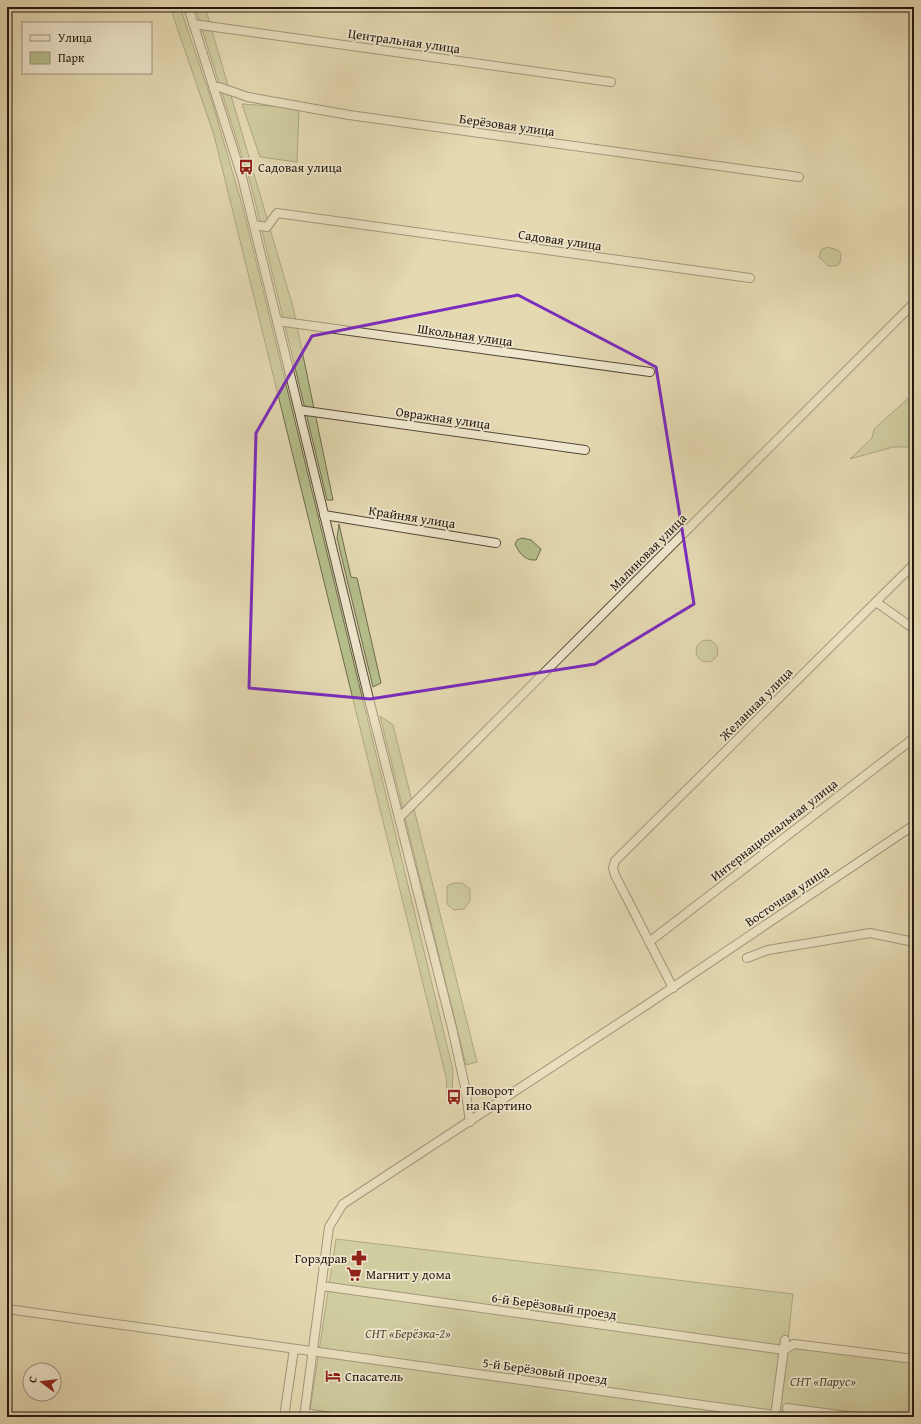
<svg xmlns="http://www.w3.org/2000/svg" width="921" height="1424" font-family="'Gentium Book Plus',serif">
  <rect width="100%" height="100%" fill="#e5d9b2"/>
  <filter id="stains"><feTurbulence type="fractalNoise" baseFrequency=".005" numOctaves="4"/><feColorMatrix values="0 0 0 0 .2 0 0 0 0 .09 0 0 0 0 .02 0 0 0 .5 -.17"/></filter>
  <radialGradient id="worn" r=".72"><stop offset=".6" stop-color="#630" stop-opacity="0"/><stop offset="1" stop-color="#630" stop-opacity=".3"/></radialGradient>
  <g fill="#b5bf8c" stroke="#6c6c4e">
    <path d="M170 7H180L213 105 243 208 453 1070 452 1093 447 1096 446 1077 214 135Z"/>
    <path d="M195 7H205L293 307 333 500H327L251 185Z"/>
    <path d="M242 104 299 108 297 162 260 157Z"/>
    <path d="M827 247 838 250 841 254 840 263 836 266H828L819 257 821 250Z"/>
    <path d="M914 393V447H893L850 459 872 438 874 429Z"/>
    <path d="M339 524 351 577 357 578 381 683 373 687 337 538Z"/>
    <path d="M522 538 531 540 541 549 536 560C525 561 519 553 515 544L517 540Z"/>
    <circle cx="707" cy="651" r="11"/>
    <path d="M380 716 393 725 477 1062 466 1065Z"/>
    <path d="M453 883H462L470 889V901L464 909 454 910 447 904V886Z"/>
    <path d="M336 1239 793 1294 788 1340 914 1355V1417H309Z"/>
  </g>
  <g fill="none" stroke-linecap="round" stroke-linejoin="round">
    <g stroke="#544838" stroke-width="10">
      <g id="minor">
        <path d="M188 7 242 177 369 699 452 1028 465 1087 470 1122"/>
        <path d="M193 24 611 82"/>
        <path d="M213 87H219L248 97 349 115 799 177"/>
        <path d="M254 225 267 227 277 213 750 278"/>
        <path d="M277 321 650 372"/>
        <path d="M299 410 585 450"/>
        <path d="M324 515 496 543"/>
        <path d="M876 602 914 629"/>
        <path d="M399 818 914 303"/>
        <path d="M649 942 914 738"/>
        <path d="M747 958 768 950 870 933 914 942"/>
        <path d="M673 988 615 875 613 868 615 861 914 564"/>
        <path d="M322 1286 784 1350 794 1344 914 1359"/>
        <path d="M7 1309 775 1415"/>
        <path d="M787 1408 855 1417"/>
        <path d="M304 1413 331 1417"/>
        <path d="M284 1417 294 1349"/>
        <path d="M304 1417 329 1227 343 1204 648 1004 914 825"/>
        <path d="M775 1417 785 1340"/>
      </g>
    </g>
    <use href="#minor" stroke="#eee6cd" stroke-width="8"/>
  </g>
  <path d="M0 0H921V1424H0ZM518 295 656 367 694 604 595 664 370 699 249 688 256 433 312 336Z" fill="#e5d9b2" fill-opacity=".55" fill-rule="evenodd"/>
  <path fill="none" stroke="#7b2cbf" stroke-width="3" stroke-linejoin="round" d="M518 295 656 367 694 604 595 664 370 699 249 688 256 433 312 336Z"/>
  <defs>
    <g id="bus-bare" transform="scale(1.2)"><path d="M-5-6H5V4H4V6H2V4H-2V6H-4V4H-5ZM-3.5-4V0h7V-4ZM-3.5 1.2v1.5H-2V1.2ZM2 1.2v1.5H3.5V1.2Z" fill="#8f2418" stroke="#eee6cd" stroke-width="2.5" paint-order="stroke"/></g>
    <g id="pharmacy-bare" transform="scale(1.2)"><path d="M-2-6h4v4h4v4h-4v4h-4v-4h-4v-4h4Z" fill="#8f2418" stroke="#eee6cd" stroke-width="2.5" paint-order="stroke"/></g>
    <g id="supermarket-bare" transform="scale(1.2)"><path d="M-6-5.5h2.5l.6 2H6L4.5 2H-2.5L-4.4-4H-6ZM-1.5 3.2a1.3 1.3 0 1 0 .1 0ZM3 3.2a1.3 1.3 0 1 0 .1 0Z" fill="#8f2418" stroke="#eee6cd" stroke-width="2.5" paint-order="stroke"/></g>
    <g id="hotel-bare" transform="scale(1.2)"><path d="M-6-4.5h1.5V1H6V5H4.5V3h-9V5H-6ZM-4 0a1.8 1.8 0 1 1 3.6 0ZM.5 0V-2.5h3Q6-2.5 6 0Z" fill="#8f2418" stroke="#eee6cd" stroke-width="2.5" paint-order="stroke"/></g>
  </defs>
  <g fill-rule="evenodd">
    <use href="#bus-bare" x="246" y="167"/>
    <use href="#bus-bare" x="454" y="1097"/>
    <use href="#pharmacy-bare" x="359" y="1258"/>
    <use href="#supermarket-bare" x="354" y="1274"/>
    <use href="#hotel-bare" x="333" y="1376"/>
  </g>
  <g text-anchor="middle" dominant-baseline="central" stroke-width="3.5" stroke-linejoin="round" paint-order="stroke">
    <g font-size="13" fill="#23180f" stroke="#eee6cd">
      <text transform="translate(404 41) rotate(8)">Центральная улица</text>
      <text transform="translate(507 125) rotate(8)">Берёзовая улица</text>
      <text transform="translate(560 240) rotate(8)">Садовая улица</text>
      <text transform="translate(465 335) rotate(8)">Школьная улица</text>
      <text transform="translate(443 418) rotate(8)">Овражная улица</text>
      <text transform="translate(412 517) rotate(9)">Крайняя улица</text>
      <text transform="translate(648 552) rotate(-45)">Малиновая улица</text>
      <text transform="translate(756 704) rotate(-45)">Желанная улица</text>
      <text transform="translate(774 830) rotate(-38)">Интернациональная улица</text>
      <text transform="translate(787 896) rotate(-34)">Восточная улица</text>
      <text transform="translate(554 1306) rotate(8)">6-й Берёзовый проезд</text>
      <text transform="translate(545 1371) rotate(8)">5-й Берёзовый проезд</text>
    </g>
    <g font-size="13" fill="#23180f" stroke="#eee6cd" text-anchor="start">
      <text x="258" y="167">Садовая улица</text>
      <text x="466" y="1090">Поворот<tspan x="466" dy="15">на Картино</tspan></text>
      <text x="347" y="1258" text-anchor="end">Горздрав</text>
      <text x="366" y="1274">Магнит у дома</text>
      <text x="345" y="1376">Спасатель</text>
    </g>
    <g font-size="13" font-style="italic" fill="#4f4a34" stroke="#eee6cd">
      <text x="408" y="1333">СНТ «Берёзка-2»</text>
      <text x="823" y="1381">СНТ «Парус»</text>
    </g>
  </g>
  <rect width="921" height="1424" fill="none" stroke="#e5d9b2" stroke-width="24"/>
  <rect x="8" y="8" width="905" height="1408" fill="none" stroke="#23180f" stroke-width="2"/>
  <rect x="12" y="12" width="897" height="1400" fill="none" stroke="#23180f"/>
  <rect x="22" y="22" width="130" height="52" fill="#eee6cd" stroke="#9d9481"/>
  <rect x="30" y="35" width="20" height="6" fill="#eee6cd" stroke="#9d9481"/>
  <text x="58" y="42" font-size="12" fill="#23180f">Улица</text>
  <rect x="30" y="52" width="20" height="12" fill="#b5bf8c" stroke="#9d9481"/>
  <text x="58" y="62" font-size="12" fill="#23180f">Парк</text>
  <g transform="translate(42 1382) rotate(285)"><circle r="19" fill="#eee6cd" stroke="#9d9481"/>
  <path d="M0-3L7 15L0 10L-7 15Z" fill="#8f2418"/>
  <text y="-6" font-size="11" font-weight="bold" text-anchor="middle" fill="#23180f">С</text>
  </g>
  <rect width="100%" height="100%" filter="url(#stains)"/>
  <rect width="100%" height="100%" fill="url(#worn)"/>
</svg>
